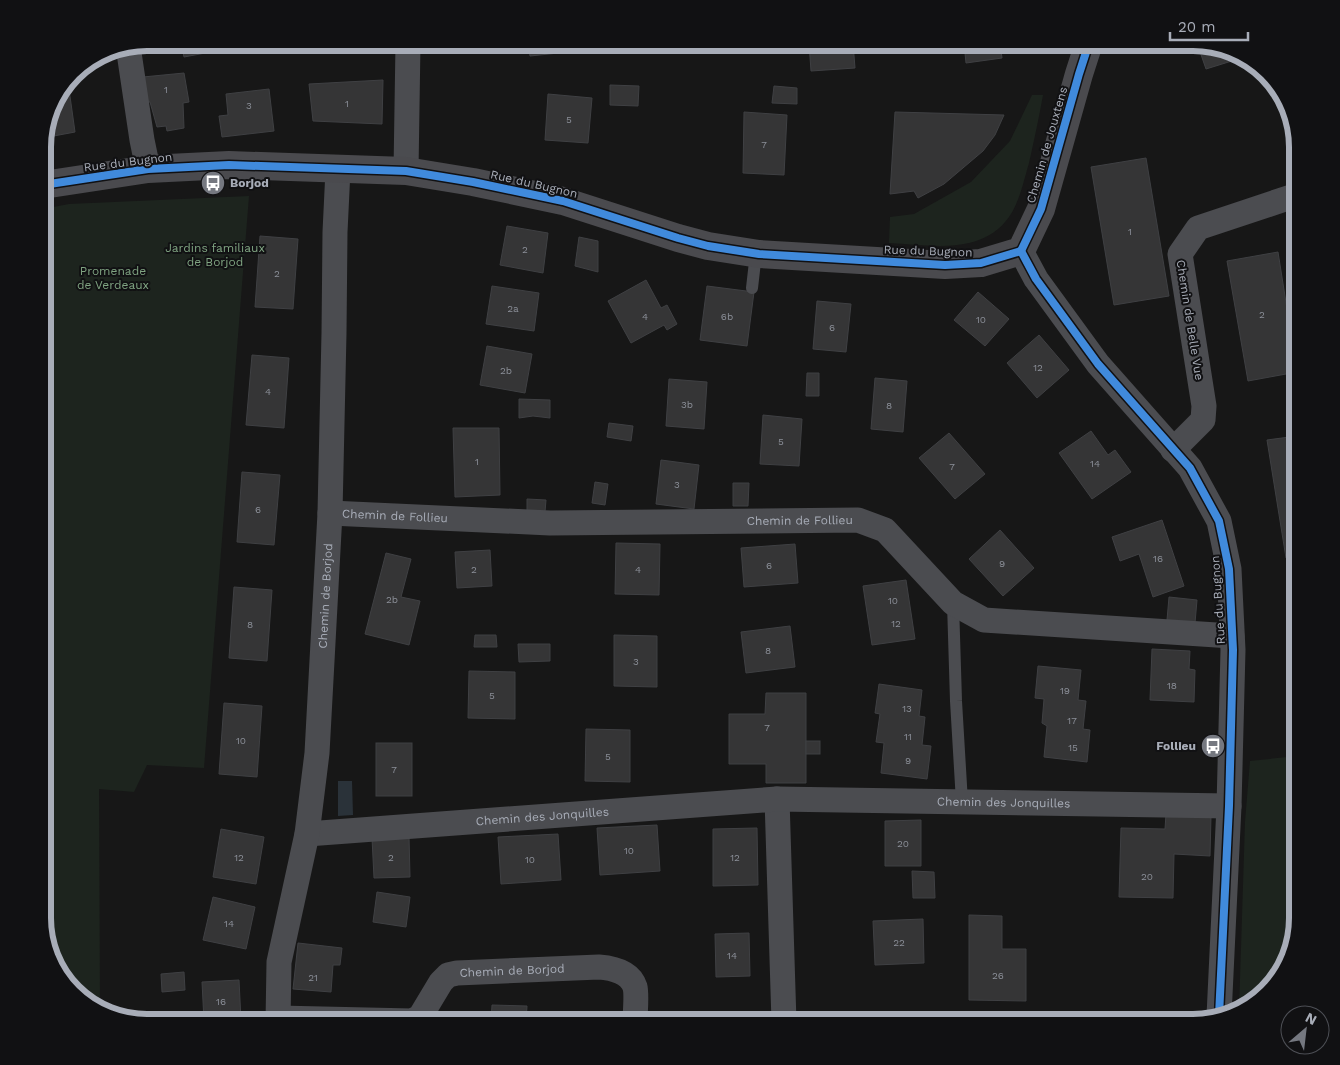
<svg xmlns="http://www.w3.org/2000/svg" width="1340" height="1065" font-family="'Work Sans',sans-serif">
  <rect width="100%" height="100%" fill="#171717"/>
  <g fill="#1d241e">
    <path d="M1032 95H1043C1039 118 1034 140 1029 163 1023 183 1019 206 1005 222 996 233 982 240 969 243 944 249 914 244 889 243L890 217 914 214 971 182 1010 141Z"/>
    <path d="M249 196 204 768 147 765 134 792 99 789 100 1010 78 997 53 964 43 924V209L69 204Z"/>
    <path d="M1297 756V918L1290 957 1272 987 1239 1011 1245 822 1250 761Z"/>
  </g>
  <path fill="#2a3239" d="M352 781 353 815 338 816V781Z"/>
  <g fill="#353536" stroke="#3f4043">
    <path d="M181 43H259L184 57Z"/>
    <path d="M528 43H567L568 52 530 56Z"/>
    <path d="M809 43H853L855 68 811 71Z"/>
    <path d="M964 43H1000L1002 58 966 63Z"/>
    <path d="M1197 43 1227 48 1233 52 1235 60 1206 69Z"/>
    <path d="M184 73 189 102 183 103 184 128 167 131 166 126 157 127 150 102H148L143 77Z"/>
    <path d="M383 80 382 124 313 121 309 84Z"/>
    <path d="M68 82 75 132 43 138 53 101Z"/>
    <path d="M610 85 639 86 638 106 610 105Z"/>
    <path d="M774 86 797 88V104L772 103Z"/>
    <path d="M269 89 274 131 222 137 219 116 228 115 226 94Z"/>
    <path d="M548 94 592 98 588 143 545 140Z"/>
    <path d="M744 112 787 115 784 175 743 173Z"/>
    <path d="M895 112 1004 115 995 135 983 151 944 184 918 198 914 191 890 194Z"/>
    <path d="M1146 158 1169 296 1114 305 1091 167Z"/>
    <path d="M507 226 548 233 543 273 500 265Z"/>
    <path d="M260 236 298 239 293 309 255 307Z"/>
    <path d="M579 237 598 241V272L575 266Z"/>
    <path d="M1278 252 1297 372 1248 381 1227 261Z"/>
    <path d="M646 280 661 308 667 305 677 324 667 330 664 325 631 343 608 301Z"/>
    <path d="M492 286 539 293 534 331 486 324Z"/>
    <path d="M707 286 754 292 747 346 700 340Z"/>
    <path d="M978 292 1009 319 985 346 954 320Z"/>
    <path d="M817 301 851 304 846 352 813 349Z"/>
    <path d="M1039 335 1069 370 1037 398 1007 363Z"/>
    <path d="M487 346 532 354 525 393 480 385Z"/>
    <path d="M252 355 289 358 284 428 246 425Z"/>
    <path d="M807 373H819V396H806Z"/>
    <path d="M875 378 907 381 903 432 871 429Z"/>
    <path d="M669 379 707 382 704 429 666 426Z"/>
    <path d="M519 399 550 400V418L533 416 519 418Z"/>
    <path d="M763 415 802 419 799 466 760 464Z"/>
    <path d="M609 423 633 426 631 441 607 437Z"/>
    <path d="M453 428H499L500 495 455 497Z"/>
    <path d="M1091 431 1108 455 1115 450 1131 472 1092 499 1059 453Z"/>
    <path d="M949 433 985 474 955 499 919 458Z"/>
    <path d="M1297 436V556L1286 558 1267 440Z"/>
    <path d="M661 460 699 465 694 509 656 504Z"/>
    <path d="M242 472 280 475 274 545 237 542Z"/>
    <path d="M595 482 608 484 605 505 592 503Z"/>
    <path d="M733 483H749L748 506H733Z"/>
    <path d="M527 499 546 500 545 512 527 511Z"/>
    <path d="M1162 520 1184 586 1153 597 1139 554 1120 561 1112 537Z"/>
    <path d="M1000 530 1034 568 1003 596 969 559Z"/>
    <path d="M616 543 660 544 659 595 615 594Z"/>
    <path d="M795 544 798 583 744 587 741 548Z"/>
    <path d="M490 550 492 586 457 588 455 552Z"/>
    <path d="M386 553 411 559 401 597 420 601 409 645 365 634Z"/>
    <path d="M906 580 915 639 872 645 863 586Z"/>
    <path d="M234 587 272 590 267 661 229 658Z"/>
    <path d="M1169 597 1197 600 1195 623 1167 620Z"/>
    <path d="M1297 625V646L1294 647 1290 626Z"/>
    <path d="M790 626 795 667 746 673 741 632Z"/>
    <path d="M475 635H496L497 647H474Z"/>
    <path d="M614 635 657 636V687L614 686Z"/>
    <path d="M518 644H550V661L519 662Z"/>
    <path d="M1152 649 1190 651 1189 669 1195 670 1194 702 1150 700Z"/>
    <path d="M1038 666 1081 670 1078 700 1086 701 1083 729 1090 730 1087 762 1044 757 1047 726 1042 723 1044 699 1035 698Z"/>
    <path d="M469 671 515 672V719L468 718Z"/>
    <path d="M879 684 922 690 919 716 925 717 922 745 931 746 927 779 881 773 884 743 876 742 880 714 875 713Z"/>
    <path d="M766 693H806V783H766V764H729V714H765Z"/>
    <path d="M224 703 262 706 257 777 219 774Z"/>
    <path d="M586 729 630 730V782L585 781Z"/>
    <rect x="806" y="741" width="14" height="13"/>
    <rect x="376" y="743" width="36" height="53"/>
    <path d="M1166 814 1211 816 1210 856 1174 854 1173 898 1119 897 1121 828 1165 829Z"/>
    <path d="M921 820V866H885V821Z"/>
    <path d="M657 825 660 871 600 875 597 828Z"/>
    <path d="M757 828 758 885 713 886V829Z"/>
    <path d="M221 829 264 837 256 884 213 877Z"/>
    <path d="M558 834 561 880 501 884 498 837Z"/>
    <path d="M409 837 410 877 374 878 372 838Z"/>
    <path d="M912 871 934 872 935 898H913Z"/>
    <path d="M377 892 410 897 406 927 373 922Z"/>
    <path d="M213 897 255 907 246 949 203 940Z"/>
    <path d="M969 915 1002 916V949H1026V1001L969 1000Z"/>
    <path d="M923 919 924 963 875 965 873 921Z"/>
    <path d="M749 933 750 976 716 977 715 934Z"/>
    <path d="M298 943 342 948 340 965H333L331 992 293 989Z"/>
    <path d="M184 972 185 990 162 992 161 974Z"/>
    <path d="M239 980 241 1020 204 1021 202 982Z"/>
    <path d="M492 1005 527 1006 526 1022H491Z"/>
    <path d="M753 1012V1022H717V1014Z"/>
    <path d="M926 1012V1022H883V1013Z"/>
    <path d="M591 1018 630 1022H591Z"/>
  </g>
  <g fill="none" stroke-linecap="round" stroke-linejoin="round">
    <g stroke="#4b4c50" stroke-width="12">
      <path d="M752 288 756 253"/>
      <path d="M953 603 956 701 962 802"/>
    </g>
    <g stroke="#4b4c50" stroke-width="25">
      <path d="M128 46 142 140 148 169"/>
      <path d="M406 171 408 43"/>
      <path d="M1021 251 1036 279 1098 364 1190 468 1219 521 1229 569 1233 650 1229 806 1219 1016"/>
      <path d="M1173 450 1203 420 1204 406 1180 254 1198 228 1297 195"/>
      <path id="s1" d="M330 513 550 523 858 520 885 530 953 603 984 620 1232 636"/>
      <path d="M777 799 784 1022"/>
      <path id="s2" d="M307 834 777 799 1229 806"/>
      <path id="s3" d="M278 1018 412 1021 420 1017 441 982 448 975 457 973 599 967C612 968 630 972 635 987 637 994 635 1014 635 1022"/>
      <path id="s4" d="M278 1022 279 962 307 834 317 753 330 513 334 333 335 232 338 170"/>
    </g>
    <path stroke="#4a4a4e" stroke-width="28" d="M43 185 148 169 229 165 406 171 473 182 563 201 678 238 708 246 759 254 945 265 981 263 1021 251 1041 209 1079 74 1089 43"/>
    <g stroke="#111113" stroke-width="11">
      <g id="cycleway">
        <path d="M43 185 148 169 229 165 406 171 473 182 563 201 678 238 708 246 759 254 945 265 981 263 1021 251"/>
        <path d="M1021 251 1036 279 1098 364 1190 468 1219 521 1229 569 1233 650 1229 806 1219 1016"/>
        <path d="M1021 251 1041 209 1079 74 1089 43"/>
      </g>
    </g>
    <use href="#cycleway" stroke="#408adc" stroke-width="8"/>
  </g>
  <defs>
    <g id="bus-disc" transform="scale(1.25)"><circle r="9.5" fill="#757880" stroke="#111113"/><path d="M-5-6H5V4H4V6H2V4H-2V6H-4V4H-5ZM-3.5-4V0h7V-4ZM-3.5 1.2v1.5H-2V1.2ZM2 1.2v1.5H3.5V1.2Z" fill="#fff"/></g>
  </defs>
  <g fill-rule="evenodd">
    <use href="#bus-disc" x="213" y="183"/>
    <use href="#bus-disc" x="1213" y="746"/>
  </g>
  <g text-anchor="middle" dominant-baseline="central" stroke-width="4" stroke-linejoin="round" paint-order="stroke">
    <g font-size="10" fill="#8b8f98">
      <text x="166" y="89">1</text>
      <text x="347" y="103">1</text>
      <text x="249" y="105">3</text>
      <text x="569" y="119">5</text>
      <text x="764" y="144">7</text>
      <text x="1130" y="231">1</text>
      <text x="525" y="249">2</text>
      <text x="277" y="273">2</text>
      <text x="513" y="308">2a</text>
      <text x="1262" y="314">2</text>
      <text x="645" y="316">4</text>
      <text x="727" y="316">6b</text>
      <text x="981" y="319">10</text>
      <text x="832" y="327">6</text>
      <text x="1038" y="367">12</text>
      <text x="506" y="370">2b</text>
      <text x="268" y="391">4</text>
      <text x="687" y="404">3b</text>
      <text x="889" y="405">8</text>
      <text x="781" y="441">5</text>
      <text x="477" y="461">1</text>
      <text x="1095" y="463">14</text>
      <text x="952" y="466">7</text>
      <text x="677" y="484">3</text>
      <text x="258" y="509">6</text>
      <text x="1158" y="558">16</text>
      <text x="1002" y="563">9</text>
      <text x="769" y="565">6</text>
      <text x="474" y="569">2</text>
      <text x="638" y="569">4</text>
      <text x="392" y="599">2b</text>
      <text x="893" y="600">10</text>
      <text x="896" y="623">12</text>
      <text x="250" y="624">8</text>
      <text x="768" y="650">8</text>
      <text x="636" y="661">3</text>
      <text x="1172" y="685">18</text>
      <text x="1065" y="690">19</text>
      <text x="492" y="695">5</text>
      <text x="907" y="708">13</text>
      <text x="1072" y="720">17</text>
      <text x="767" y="727">7</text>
      <text x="908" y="736">11</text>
      <text x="241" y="740">10</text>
      <text x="1073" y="747">15</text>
      <text x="608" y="756">5</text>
      <text x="908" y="760">9</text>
      <text x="394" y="769">7</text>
      <text x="903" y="843">20</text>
      <text x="629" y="850">10</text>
      <text x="239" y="857">12</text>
      <text x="391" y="857">2</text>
      <text x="735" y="857">12</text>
      <text x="530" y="859">10</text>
      <text x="1147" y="876">20</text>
      <text x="229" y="923">14</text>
      <text x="899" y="942">22</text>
      <text x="732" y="955">14</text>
      <text x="998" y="975">26</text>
      <text x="313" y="977">21</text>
      <text x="221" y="1001">16</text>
    </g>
    <g font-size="12" fill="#a8adb8" stroke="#111113">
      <text transform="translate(1047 145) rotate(-74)">Chemin de Jouxtens</text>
      <text transform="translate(128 162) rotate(-7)">Rue du Bugnon</text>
      <text transform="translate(534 184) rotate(13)">Rue du Bugnon</text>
      <text transform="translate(928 251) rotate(2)">Rue du Bugnon</text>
      <text transform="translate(1190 320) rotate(81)">Chemin de Belle Vue</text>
      <text stroke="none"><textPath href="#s1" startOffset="65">Chemin de Follieu</textPath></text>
      <text stroke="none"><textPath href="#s1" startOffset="470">Chemin de Follieu</textPath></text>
      <text stroke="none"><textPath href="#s4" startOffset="430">Chemin de Borjod</textPath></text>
      <text transform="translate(1218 600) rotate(-94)">Rue du Bugnon</text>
      <text stroke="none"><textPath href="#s2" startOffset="698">Chemin des Jonquilles</textPath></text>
      <text stroke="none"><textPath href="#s2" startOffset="236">Chemin des Jonquilles</textPath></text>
      <text stroke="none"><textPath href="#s3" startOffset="258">Chemin de Borjod</textPath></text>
    </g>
    <g font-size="12" font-weight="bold" fill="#a8adb8" stroke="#111113" text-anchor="start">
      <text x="230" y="183">Borjod</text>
      <text x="1196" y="746" text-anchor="end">Follieu</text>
    </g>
    <g font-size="12" fill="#7fa381" stroke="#111113">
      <text x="215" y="248">Jardins familiaux<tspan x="215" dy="14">de Borjod</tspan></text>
      <text x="113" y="271">Promenade<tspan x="113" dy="14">de Verdeaux</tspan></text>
    </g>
  </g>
  <path d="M0 0H1340V1065H0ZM147 51H1193A96 96 0 0 1 1289 147V918A96 96 0 0 1 1193 1014H147A96 96 0 0 1 51 918V147A96 96 0 0 1 147 51Z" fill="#111113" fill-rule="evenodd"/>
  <path fill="none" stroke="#a8adb8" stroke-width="6" d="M147 51H1193A96 96 0 0 1 1289 147V918A96 96 0 0 1 1193 1014H147A96 96 0 0 1 51 918V147A96 96 0 0 1 147 51Z"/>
  <g transform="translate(1305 1030) rotate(28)"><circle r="24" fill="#111113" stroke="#4d4f55"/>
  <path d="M0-4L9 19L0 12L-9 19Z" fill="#757880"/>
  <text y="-8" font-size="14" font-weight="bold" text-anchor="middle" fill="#a8adb8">N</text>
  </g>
  <path d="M1170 32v8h78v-8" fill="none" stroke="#a8adb8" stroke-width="2.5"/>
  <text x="1178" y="32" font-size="15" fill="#a8adb8" stroke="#111113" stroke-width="4" paint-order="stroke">20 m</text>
</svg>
